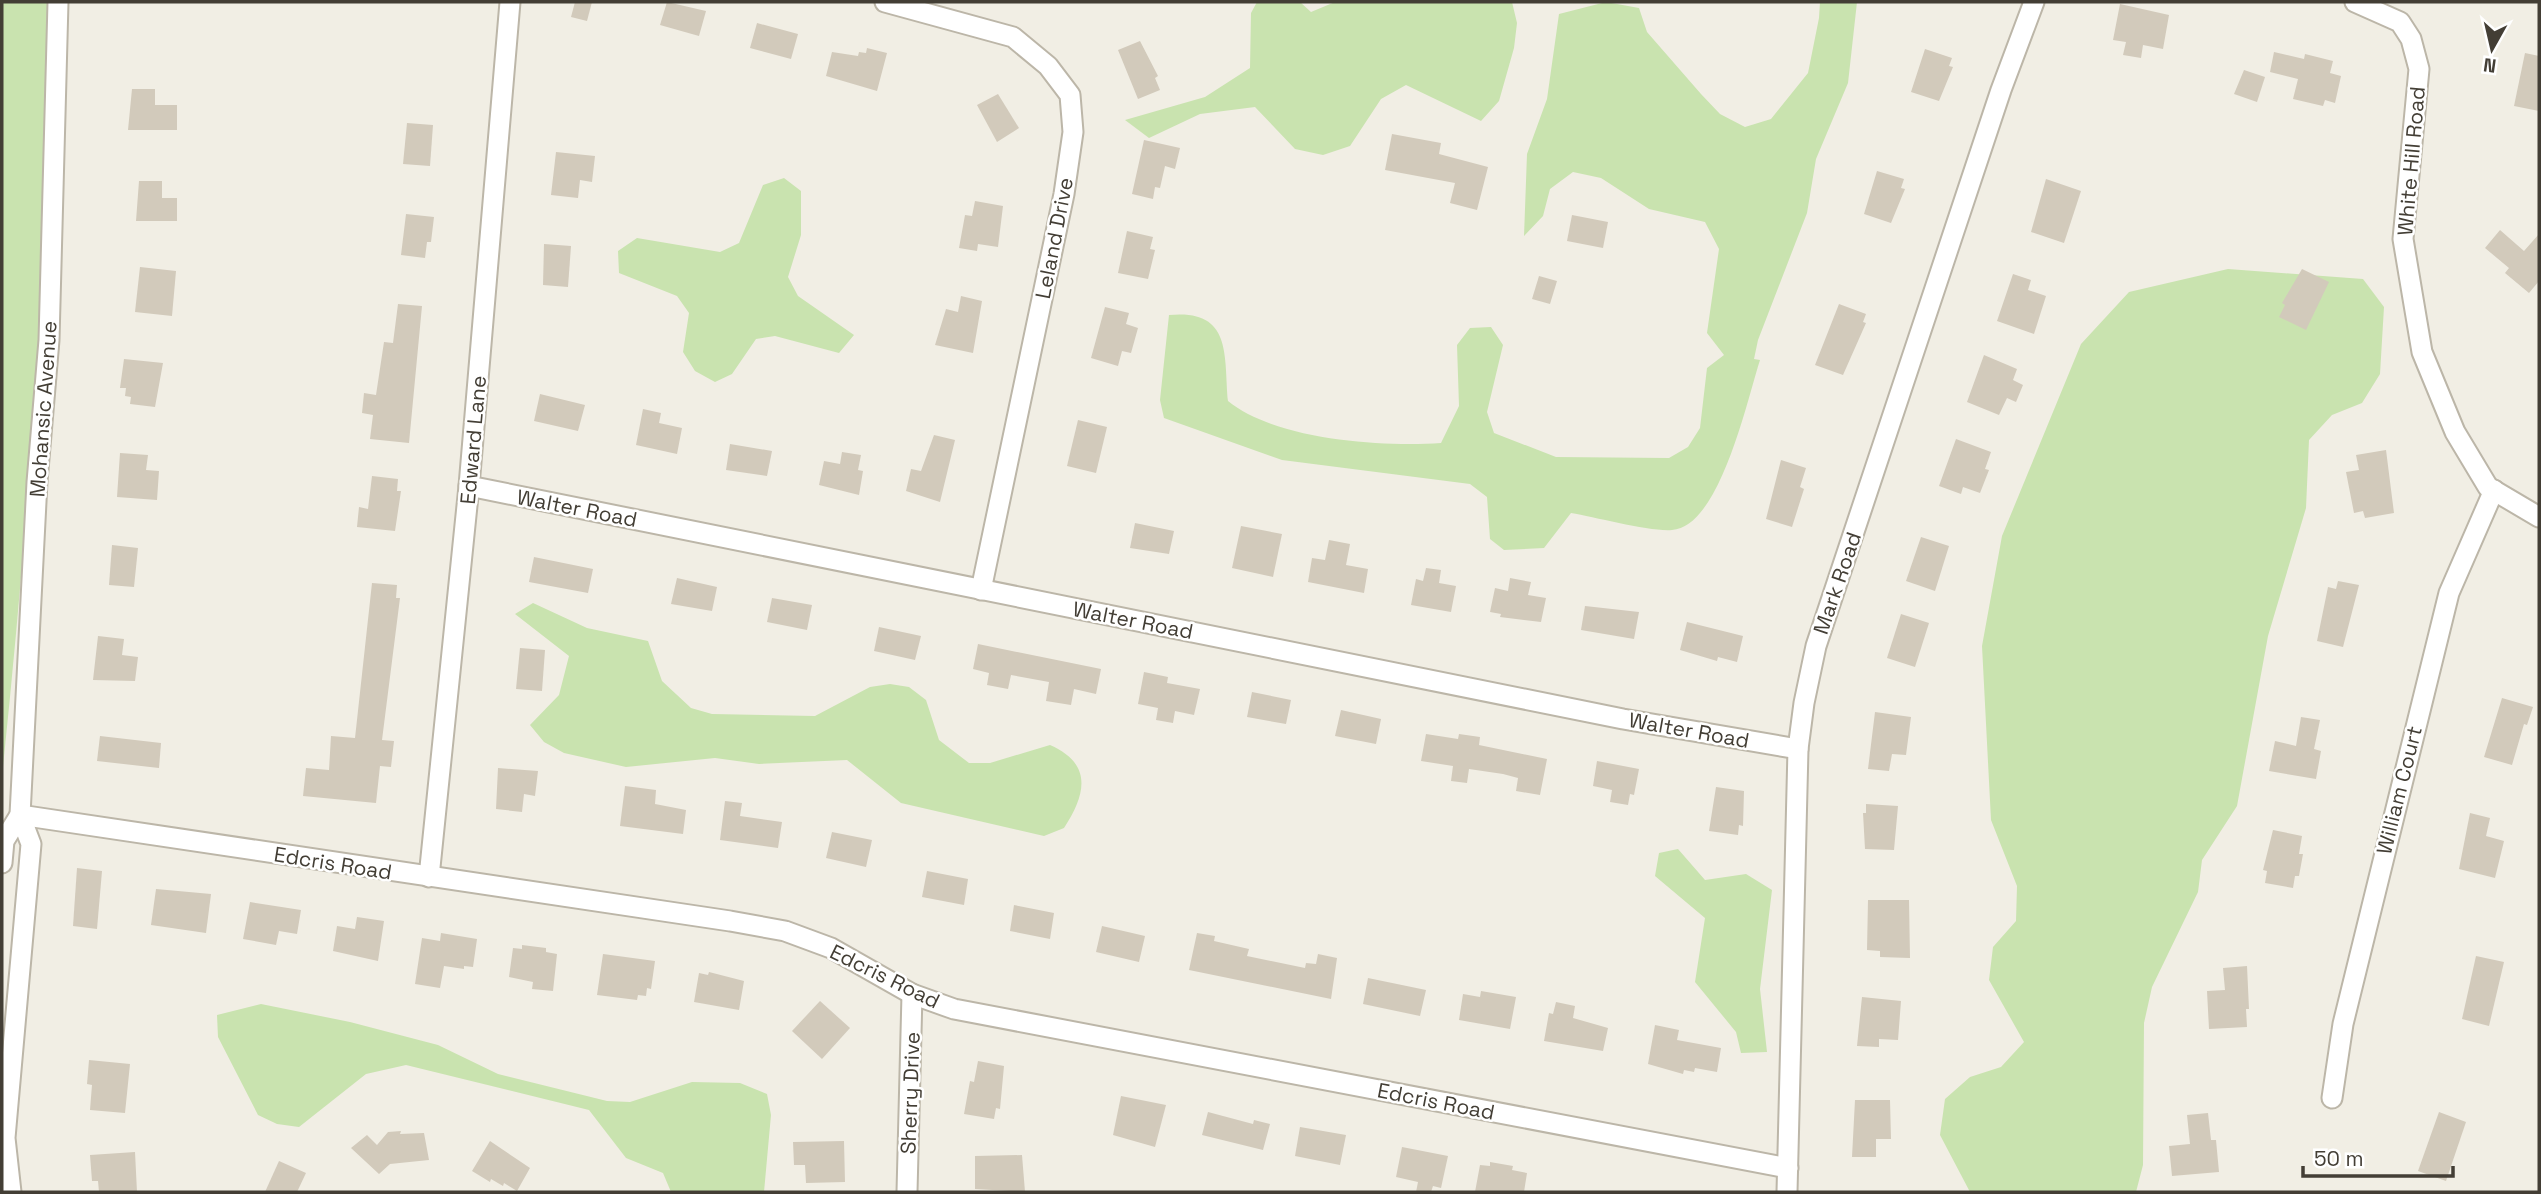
<svg xmlns="http://www.w3.org/2000/svg" width="2541" height="1194" font-family="'Space Grotesk',sans-serif">
  <rect width="100%" height="100%" fill="#f1eee4"/>
  <g fill="#c9e3af">
    <path d="M2 2H53C47 261 29 519 2 776Z"/>
    <path d="M1257 2H1300L1311 12 1335 2H1512L1517 23 1514 48 1499 101 1481 121 1406 85 1381 99 1350 146 1323 155 1295 149 1255 107 1200 114 1149 138 1125 120 1205 97 1250 68 1251 13Z"/>
    <path d="M1606 2 1639 8 1647 32 1701 94 1720 114 1745 127 1771 119 1808 73 1819 18 1820 2H1857L1848 83 1816 159 1807 213 1758 340 1754 359 1760 360C1747 400 1720 527 1672 530 1651 532 1595 517 1571 513L1544 548 1504 550 1490 539 1487 497 1470 484 1282 460 1164 418 1160 400 1169 315C1232 309 1224 354 1228 401 1276 440 1381 447 1441 443L1459 406 1457 345 1470 328 1491 327 1503 345 1487 412 1494 433 1556 457 1669 458 1688 447 1700 428 1707 368 1724 355 1707 333 1719 249 1705 222 1649 209 1601 178 1573 172 1550 189 1543 216 1524 236 1527 154 1547 99 1559 14Z"/>
    <path d="M784 178 801 191V235L788 277 798 296 854 335 839 353 775 336 756 339 732 374 715 382 695 371 683 352 689 313 677 296 619 273 618 251 637 238 720 252 739 243 763 185Z"/>
    <path d="M2228 269 2363 279 2384 307 2380 374 2362 403 2332 415 2309 440 2306 508 2268 636 2237 806 2202 860 2198 892 2152 987 2144 1023 2143 1165 2136 1192H1970L1940 1135 1945 1099 1970 1077 2001 1067 2024 1042 1989 980 1993 947 2016 921 2017 886 1991 820 1982 646 2002 536 2081 344 2129 292Z"/>
    <path d="M533 603 587 628 648 641 662 681 691 708 712 714 815 716 870 687 890 684 909 687 926 700 939 740 969 763H990L1050 745C1093 764 1086 794 1064 828L1044 836 901 803 847 760 759 764 715 758 626 767 564 753 544 742 530 725 559 695 569 656 515 614Z"/>
    <path d="M1678 849 1705 880 1746 874 1772 890 1760 989 1767 1052 1741 1053 1736 1032 1695 982 1705 918 1655 876 1659 853Z"/>
    <path d="M261 1004 350 1022 438 1045 498 1074 607 1101 630 1102 692 1082 740 1083 767 1094 771 1115 764 1192H671L663 1173 626 1158 589 1110 406 1065 366 1074 299 1127 277 1124 258 1115 218 1037 217 1015Z"/>
  </g>
  <g fill="#d2cabb">
    <path d="M575 2H592L587 21 571 17Z"/>
    <path d="M667 2 706 11 699 36 660 25Z"/>
    <path d="M2120 4 2169 15 2163 49 2143 45 2141 58 2123 55 2126 42 2113 40Z"/>
    <path d="M757 23 798 34 791 59 750 48Z"/>
    <path d="M1140 41 1158 76 1155 78 1160 90 1138 99 1118 50Z"/>
    <path d="M867 48 887 53 877 91 826 76 832 52 858 56 859 52 866 53Z"/>
    <path d="M1925 49 1952 58 1949 66 1953 67 1939 101 1911 92Z"/>
    <path d="M2274 52 2304 59 2305 54 2333 61 2330 73 2341 76 2335 103 2325 100 2323 106 2293 99 2298 79 2270 72Z"/>
    <path d="M2525 53 2539 56V111L2514 106Z"/>
    <path d="M2244 70 2265 77 2257 102 2234 94Z"/>
    <path d="M132 89H155V105H177V130H128Z"/>
    <path d="M998 94 1019 128 997 142 977 105Z"/>
    <path d="M407 123 433 125 430 166 403 164Z"/>
    <path d="M1392 134 1441 143 1439 154 1488 167 1477 210 1450 203 1455 183 1385 170Z"/>
    <path d="M1144 140 1180 148 1175 169 1165 166 1160 188 1155 187 1153 199 1132 194Z"/>
    <path d="M556 152 595 156 592 182 580 180 578 198 551 195Z"/>
    <path d="M1877 171 1904 179 1901 188 1905 189 1891 223 1864 214Z"/>
    <path d="M2046 179 2081 191 2064 243 2031 232Z"/>
    <path d="M139 181H162V198H177V221H136Z"/>
    <path d="M975 201 1003 206 998 247 978 244 977 251 959 248 965 215 972 216Z"/>
    <path d="M406 214 434 217 431 242H427L425 258 401 255Z"/>
    <path d="M1572 215 1608 222 1603 248 1567 241Z"/>
    <path d="M2500 230 2524 251 2539 234V281L2529 293 2505 273 2509 268 2485 248Z"/>
    <path d="M1127 231 1153 237 1150 249 1155 250 1148 279 1118 273Z"/>
    <path d="M544 244 571 246 568 287 543 285Z"/>
    <path d="M140 267 176 271 172 316 135 312Z"/>
    <path d="M2302 269 2329 282 2306 330 2279 317 2285 305 2282 303Z"/>
    <path d="M2013 274 2031 280 2028 290 2046 296 2034 334 1997 321Z"/>
    <path d="M1539 276 1557 281 1550 304 1532 299Z"/>
    <path d="M961 296 982 301 973 353 935 345 946 309 958 312Z"/>
    <path d="M398 304 422 306 409 443 370 439 373 415 362 413 364 393 376 395 384 342 393 343Z"/>
    <path d="M1839 304 1866 314 1863 322 1866 323 1843 375 1815 365Z"/>
    <path d="M1105 307 1129 313 1126 324 1138 328 1131 353 1122 351 1118 366 1091 358Z"/>
    <path d="M1984 355 2017 369 2013 380 2023 385 2016 402 2007 398 1999 415 1967 402Z"/>
    <path d="M124 359 163 363 155 407 130 404 131 397 125 396 126 388H120Z"/>
    <path d="M540 394 585 405 578 431 534 421Z"/>
    <path d="M643 409 661 413 659 423 682 428 677 454 636 445Z"/>
    <path d="M1078 420 1107 427 1096 473 1067 466Z"/>
    <path d="M934 435 955 440 940 502 906 491 911 469 921 471Z"/>
    <path d="M1956 439 1991 452 1985 469 1989 470 1980 493 1963 487 1961 494 1939 486Z"/>
    <path d="M730 444 772 451 767 476 726 470Z"/>
    <path d="M2386 450 2394 513 2365 518 2363 511 2354 513 2346 472 2359 470 2356 455Z"/>
    <path d="M842 452 861 455 858 470 863 471 859 495 819 485 824 461 840 464Z"/>
    <path d="M120 453 148 455 146 470 159 471 157 500 117 497Z"/>
    <path d="M1781 460 1806 468 1800 487 1804 489 1792 527 1766 519Z"/>
    <path d="M372 476 398 479 397 491H401L395 531 357 527 359 507 368 509Z"/>
    <path d="M1135 523 1174 531 1169 554 1130 548Z"/>
    <path d="M1241 526 1282 534 1273 577 1232 568Z"/>
    <path d="M1921 537 1949 546 1935 591 1906 581Z"/>
    <path d="M1329 540 1350 544 1346 565 1368 569 1364 593 1308 582 1312 558 1325 560Z"/>
    <path d="M112 545 138 548 134 587 109 585Z"/>
    <path d="M534 557 593 569 588 593 529 582Z"/>
    <path d="M1426 568 1441 570 1439 583 1456 586 1451 612 1411 605 1416 579 1423 581Z"/>
    <path d="M677 578 717 587 712 611 671 604Z"/>
    <path d="M1510 578 1531 582 1528 595 1546 598 1541 622 1500 617 1501 614 1490 612 1495 588 1508 591Z"/>
    <path d="M2338 581 2359 585 2343 647 2317 641 2328 587 2336 589Z"/>
    <path d="M372 583 397 585 396 598H400L382 740 394 741 391 767 380 766 376 803 303 796 306 768 329 770 331 736 355 738Z"/>
    <path d="M772 598 812 605 807 630 767 622Z"/>
    <path d="M1585 606 1639 612 1634 639 1581 630Z"/>
    <path d="M1901 614 1929 623 1915 667 1887 658Z"/>
    <path d="M1687 622 1743 636 1737 662 1718 657 1717 661 1680 650Z"/>
    <path d="M879 627 921 636 915 660 874 651Z"/>
    <path d="M98 636 124 639 122 655 138 657 135 681 93 680Z"/>
    <path d="M978 644 1101 669 1096 694 1074 689 1071 705 1046 701 1049 682 1011 675 1008 689 987 685 989 673 973 669Z"/>
    <path d="M520 648 545 650 542 691 516 689Z"/>
    <path d="M1144 672 1168 677 1167 683 1200 689 1194 715 1175 711 1173 723 1156 720 1158 708 1138 704Z"/>
    <path d="M1252 692 1291 700 1286 724 1247 717Z"/>
    <path d="M2502 698 2533 707 2527 725 2524 724 2512 765 2484 757Z"/>
    <path d="M1341 710 1381 719 1376 744 1335 736Z"/>
    <path d="M1875 712 1911 717 1906 755 1892 754 1889 771 1868 769Z"/>
    <path d="M2301 717 2320 720 2314 749 2321 751 2316 779 2269 771 2275 741 2296 746Z"/>
    <path d="M1426 734 1458 739 1459 734 1480 737 1479 745 1547 759 1540 795 1516 791 1518 778 1503 774 1469 769 1467 783 1451 781 1453 766 1421 761Z"/>
    <path d="M100 736 161 743 159 768 97 761Z"/>
    <path d="M1597 761 1639 769 1634 795 1630 794 1628 805 1610 802 1612 790 1593 786Z"/>
    <path d="M498 768 538 771 535 796 524 794 522 812 496 809Z"/>
    <path d="M625 786 656 790 655 804 686 810 683 834 620 826Z"/>
    <path d="M1716 787 1744 791 1743 826 1739 825 1738 835 1709 831Z"/>
    <path d="M725 801 742 803 740 816 782 822 778 848 720 840Z"/>
    <path d="M1866 804 1898 806 1894 850 1865 849 1863 813H1866Z"/>
    <path d="M2470 813 2490 818 2486 836 2504 841 2495 878 2459 869Z"/>
    <path d="M2273 830 2302 836 2299 854H2303L2299 876H2295L2293 888 2265 883 2267 871 2263 870Z"/>
    <path d="M832 832 872 840 866 867 826 858Z"/>
    <path d="M77 868 102 871 97 929 73 926Z"/>
    <path d="M927 871 968 879 964 905 922 897Z"/>
    <path d="M156 889 211 894 206 933 151 925Z"/>
    <path d="M1868 900H1909L1910 958 1880 957V951L1867 950Z"/>
    <path d="M250 902 301 910 297 934 279 931 276 945 243 939Z"/>
    <path d="M1014 905 1054 913 1050 939 1010 931Z"/>
    <path d="M357 917 384 921 378 961 333 951 337 926 355 929Z"/>
    <path d="M1102 926 1145 936 1139 962 1096 952Z"/>
    <path d="M441 933 477 939 473 967 464 966V969L444 966 440 988 415 984 422 938 440 941Z"/>
    <path d="M1197 933 1215 936 1214 941 1249 949 1247 956 1305 968 1306 963 1316 964 1318 954 1337 958 1331 999 1189 970Z"/>
    <path d="M522 945 546 948V952L557 954 553 991 532 989 533 982 509 977 513 948 522 949Z"/>
    <path d="M603 954 655 961 651 989 647 988 646 996 638 995 637 1000 597 995Z"/>
    <path d="M2476 956 2504 962 2489 1026 2462 1019Z"/>
    <path d="M2247 966 2249 1009H2246L2247 1027 2209 1029 2207 991 2225 990 2223 968Z"/>
    <path d="M709 972 744 981 739 1010 694 1002 699 973 708 975Z"/>
    <path d="M1368 978 1426 990 1420 1016 1363 1004Z"/>
    <path d="M1481 991 1516 997 1510 1029 1459 1020 1463 994 1480 997Z"/>
    <path d="M1862 997 1901 1001 1898 1040 1879 1039V1047L1857 1046Z"/>
    <path d="M820 1001 850 1028 822 1059 792 1031Z"/>
    <path d="M1556 1002 1575 1006 1573 1018 1608 1028 1603 1051 1544 1041 1549 1013 1553 1014Z"/>
    <path d="M1655 1025 1679 1030 1677 1040 1721 1048 1717 1072 1695 1068 1694 1072 1684 1070 1683 1074 1648 1064Z"/>
    <path d="M89 1060 130 1064 125 1113 90 1110 92 1085 87 1084Z"/>
    <path d="M978 1061 1004 1066 1000 1109 996 1108 994 1119 964 1114 970 1081 974 1082Z"/>
    <path d="M1121 1096 1166 1105 1155 1147 1113 1135Z"/>
    <path d="M1855 1100H1890L1891 1139H1876V1157H1852Z"/>
    <path d="M1208 1112 1253 1124 1254 1120 1270 1124 1263 1150 1202 1135Z"/>
    <path d="M2439 1112 2466 1122 2446 1181 2418 1171Z"/>
    <path d="M2208 1113 2211 1140H2216L2219 1172 2172 1176 2169 1146 2190 1144 2187 1115Z"/>
    <path d="M1300 1127 1346 1135 1340 1165 1295 1156Z"/>
    <path d="M401 1131 400 1134 424 1133 429 1160 390 1164 379 1174 351 1148 367 1135 377 1145 388 1132Z"/>
    <path d="M490 1141 530 1168 517 1191 504 1183 503 1186 491 1179 490 1182 472 1171Z"/>
    <path d="M844 1141 845 1182 806 1183 805 1165H794L793 1142Z"/>
    <path d="M1402 1147 1448 1156 1441 1188 1433 1186 1431 1192H1416L1418 1182 1396 1177Z"/>
    <path d="M135 1152 137 1192H99L98 1181H92L90 1155Z"/>
    <path d="M1022 1155 1025 1192 975 1189V1156Z"/>
    <path d="M279 1161 306 1173 297 1192H265Z"/>
    <path d="M1490 1162 1513 1166 1512 1170 1527 1173 1524 1192H1475L1480 1165 1490 1166Z"/>
  </g>
  <g fill="none" stroke-linecap="round" stroke-linejoin="round">
    <g stroke="#bcb6a8" stroke-width="23">
      <g id="minor">
        <path d="M885 2 1013 37 1048 66 1070 95 1073 132 1064 194 981 590"/>
        <path d="M2355 2 2400 22 2411 39 2419 69 2403 239 2422 352 2455 432 2488 487 2539 517"/>
        <path d="M469 486 1623 719 1798 749"/>
        <path d="M2 863 4 841 20 815 730 921 785 931 831 948 912 994 954 1009 1788 1168"/>
        <path d="M429 877 469 486 510 2"/>
        <path d="M2332 1098 2343 1024 2449 593 2494 490"/>
        <path d="M11 1192 5 1138 31 844 20 815 37 482 49 340 58 2"/>
        <path d="M907 1192 912 994"/>
        <path d="M1787 1192 1798 749 1804 703 1816 646 2001 90 2034 2"/>
      </g>
    </g>
    <use href="#minor" stroke="#fff" stroke-width="19"/>
  </g>
  <g text-anchor="middle" dominant-baseline="central" stroke-width="5" stroke-linejoin="round" paint-order="stroke">
    <g font-size="21" fill="#433e35" stroke="#fff">
      <text transform="translate(2411 161) rotate(-85)">White Hill Road</text>
      <text transform="translate(1054 238) rotate(-79)">Leland Drive</text>
      <text transform="translate(43 409) rotate(-86)">Mohansic Avenue</text>
      <text transform="translate(473 440) rotate(-85)">Edward Lane</text>
      <text transform="translate(577 508) rotate(11)">Walter Road</text>
      <text transform="translate(1837 583) rotate(-71)">Mark Road</text>
      <text transform="translate(1133 620) rotate(11)">Walter Road</text>
      <text transform="translate(1689 730) rotate(10)">Walter Road</text>
      <text transform="translate(2399 790) rotate(-76)">William Court</text>
      <text transform="translate(333 863) rotate(9)">Edcris Road</text>
      <text transform="translate(885 976) rotate(26)">Edcris Road</text>
      <text transform="translate(910 1093) rotate(-88)">Sherry Drive</text>
      <text transform="translate(1436 1101) rotate(11)">Edcris Road</text>
    </g>
  </g>
  <rect width="2541" height="1194" fill="none" stroke="#433e35" stroke-width="7"/>
  <g transform="translate(2492 49) rotate(188)" stroke="#ffffff" stroke-width="5" paint-order="stroke">
  <path d="M0-5L12 26L0 18L-12 26Z" fill="#433e35"/>
  <text y="-10" font-size="19" font-weight="bold" text-anchor="middle" fill="#433e35">N</text>
  </g>
  <path d="M2303 1166v10h150v-10" fill="none" stroke="#433e35" stroke-width="3.5"/>
  <text x="2314" y="1166" font-size="21" fill="#433e35" stroke="#ffffff" stroke-width="5" paint-order="stroke">50 m</text>
</svg>
